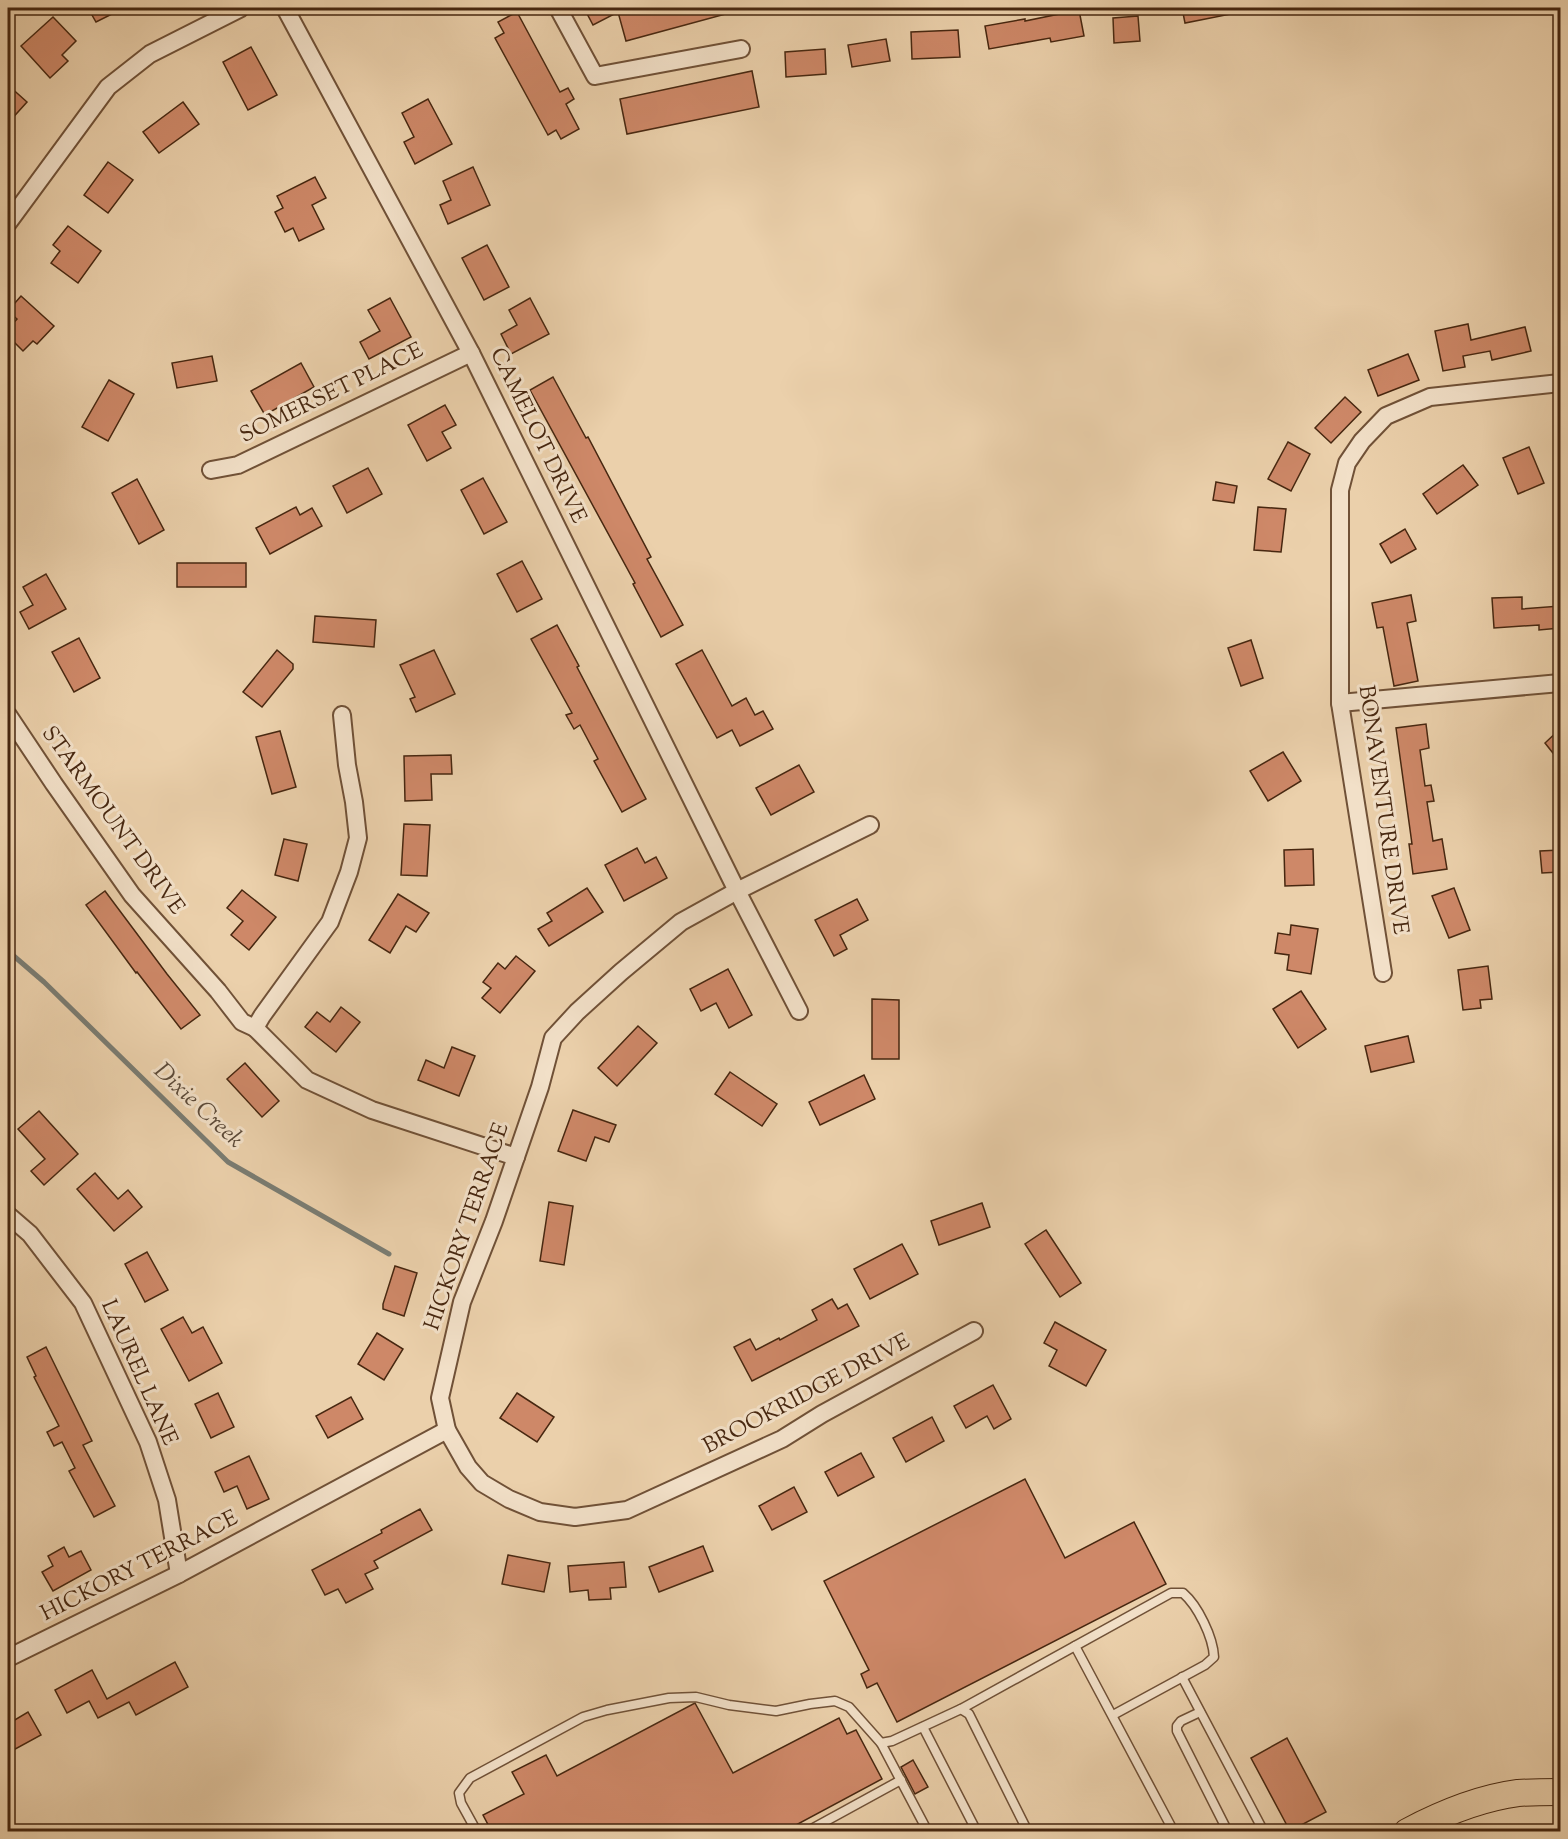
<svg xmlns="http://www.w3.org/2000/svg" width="1568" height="1839" font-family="'Sorts Mill Goudy',serif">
  <rect width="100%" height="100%" fill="#ebd0ab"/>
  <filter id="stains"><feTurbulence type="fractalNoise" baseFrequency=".00333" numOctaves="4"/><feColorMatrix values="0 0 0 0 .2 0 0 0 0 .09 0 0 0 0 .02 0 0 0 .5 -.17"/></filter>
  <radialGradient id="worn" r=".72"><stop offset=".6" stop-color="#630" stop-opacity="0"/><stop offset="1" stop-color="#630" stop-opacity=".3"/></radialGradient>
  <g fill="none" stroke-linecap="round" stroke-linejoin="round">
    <path stroke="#7a7c72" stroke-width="5" d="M8 951 44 982 228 1162 389 1254"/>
  </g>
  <g fill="#ce8868" stroke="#472710" stroke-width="1.5">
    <path d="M88 8H124L96 22Z"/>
    <path d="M584 8H732L733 12 626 41 618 12 593 25Z"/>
    <path d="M1182 8H1231V14L1185 23Z"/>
    <path d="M1079 10 1084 36 1051 42 1050 38 989 49 985 26 1025 19V21Z"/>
    <path d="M517 12 560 92 568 88 574 99 566 104 579 129 561 139 556 130 548 135 495 38 504 33 498 22Z"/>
    <path d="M1138 16 1140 41 1114 43 1113 18Z"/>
    <path d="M53 17 76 41 62 55 68 61 50 78 21 46Z"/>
    <path d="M958 30 960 57 912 59 911 32Z"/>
    <path d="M886 39 890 61 852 67 848 45Z"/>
    <path d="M251 47 277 95 248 110 223 62Z"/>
    <path d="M825 49 826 74 786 77 785 52Z"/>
    <path d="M752 71 759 107 627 134 620 99Z"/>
    <path d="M8 85 27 102 8 123Z"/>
    <path d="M428 99 452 144 415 164 404 142 414 137 402 113Z"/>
    <path d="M183 102 199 124 159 153 143 132Z"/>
    <path d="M108 162 133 180 108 213 84 195Z"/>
    <path d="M473 167 490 205 448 224 440 205 451 200 443 181Z"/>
    <path d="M315 177 326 198 312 205 324 229 299 241 293 228 285 232 275 212 283 208 277 196Z"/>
    <path d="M68 226 101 251 78 283 51 263 60 251 53 245Z"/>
    <path d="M487 245 509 287 484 300 462 258Z"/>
    <path d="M21 296 54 326 37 344 33 341 23 351 8 336V329L17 319 8 311Z"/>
    <path d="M390 298 411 337 369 359 360 342 380 331 368 310Z"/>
    <path d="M530 298 549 334 511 354 501 334 517 325 509 310Z"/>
    <path d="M1468 324 1471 340 1525 327 1531 351 1492 360 1490 351 1463 356 1465 367 1443 371 1435 331Z"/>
    <path d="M1408 354 1419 380 1378 396 1368 370Z"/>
    <path d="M212 356 217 381 177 388 172 363Z"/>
    <path d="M301 363 314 387 265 415 251 391Z"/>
    <path d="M553 377 586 438 588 437 651 557 647 559 683 625 661 637 633 584 635 583 530 390Z"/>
    <path d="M109 380 134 394 108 441 82 427Z"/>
    <path d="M1345 397 1361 412 1331 443 1315 428Z"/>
    <path d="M445 405 456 425 442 432 451 448 427 461 408 425Z"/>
    <path d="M1288 442 1310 454 1291 491 1268 479Z"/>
    <path d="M1529 447 1544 483 1518 494 1503 458Z"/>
    <path d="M1463 465 1478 485 1437 514 1423 494Z"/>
    <path d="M368 468 382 494 347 513 333 486Z"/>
    <path d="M483 478 507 522 484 534 461 490Z"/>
    <path d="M137 479 164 530 139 544 112 493Z"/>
    <path d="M1216 482 1237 486 1234 503 1213 500Z"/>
    <path d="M296 507 300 515 312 508 322 526 270 554 256 528Z"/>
    <path d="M1258 507 1286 509 1281 552 1254 550Z"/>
    <path d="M1405 529 1416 549 1391 563 1380 544Z"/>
    <path d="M522 561 542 599 517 612 497 574Z"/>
    <rect x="177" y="563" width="69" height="24"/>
    <path d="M46 574 66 609 29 629 20 612 33 605 23 587Z"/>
    <path d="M1411 595 1416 621 1407 623 1418 681 1394 686 1383 627 1377 628 1372 603Z"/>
    <path d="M1522 597V609L1560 606V628L1539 630V625L1494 628 1492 598Z"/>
    <path d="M315 616 376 620 374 647 313 642Z"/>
    <path d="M557 625 579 666 577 667 646 799 622 812 594 761 598 759 580 725 574 729 566 715 572 713 531 639Z"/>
    <path d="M79 638 100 678 74 692 52 652Z"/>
    <path d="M1251 640 1263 678 1241 686 1228 648Z"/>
    <path d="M277 650 293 664V669L262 707 243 692Z"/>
    <path d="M434 650 455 694 416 712 410 699 415 697 400 665Z"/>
    <path d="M702 650 732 706 746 698 755 715 763 711 773 729 740 746 732 730 717 738 676 664Z"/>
    <path d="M1426 724 1429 748 1420 750 1425 786 1431 785 1434 801 1427 802 1433 841 1442 839 1447 869 1413 874 1409 844H1412L1396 728Z"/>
    <path d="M1560 729V762L1545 743Z"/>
    <path d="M280 731 296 787 272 794 256 737Z"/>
    <path d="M1283 752 1301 781 1268 801 1250 771Z"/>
    <path d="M451 755 452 774H431L432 800 405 801 404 756Z"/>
    <path d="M799 765 814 792 771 815 756 788Z"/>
    <path d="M404 824 430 825 427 876 401 875Z"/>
    <path d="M284 839 307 844 298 881 275 875Z"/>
    <path d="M637 848 645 863 656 857 667 878 624 901 605 865Z"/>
    <path d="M1313 849 1314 885 1285 886 1284 850Z"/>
    <path d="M1560 850V872L1542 873 1540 851Z"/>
    <path d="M587 888 603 912 549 946 538 929 552 921 547 913Z"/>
    <path d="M1454 888 1470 930 1449 938 1432 896Z"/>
    <path d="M242 890 276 917 249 950 231 935 243 921 227 908Z"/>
    <path d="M105 891 167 974 200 1015 181 1029 137 972 136 973 86 905Z"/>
    <path d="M398 894 429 913 416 932 406 926 390 953 369 940Z"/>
    <path d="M857 899 868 920 840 935 847 949 834 956 815 920Z"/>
    <path d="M1291 925 1318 929 1311 974 1287 970 1289 955 1275 953 1278 933 1290 935Z"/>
    <path d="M516 956 535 971 500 1013 482 998 491 988 483 982 498 963 505 969Z"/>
    <path d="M1488 966 1492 999 1480 1000 1481 1008 1463 1010 1458 970Z"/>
    <path d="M728 969 752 1015 729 1028 716 1003 701 1011 690 989Z"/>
    <path d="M1301 991 1326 1029 1298 1048 1273 1009Z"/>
    <path d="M872 999 899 1000V1059H872Z"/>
    <path d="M341 1007 360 1022 336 1052 305 1027 317 1012 330 1022Z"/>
    <path d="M638 1026 657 1043 617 1086 598 1068Z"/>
    <path d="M1408 1036 1414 1062 1371 1072 1365 1046Z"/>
    <path d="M452 1047 475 1056 459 1096 418 1080 426 1060 444 1068Z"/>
    <path d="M245 1063 279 1101 262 1117 227 1079Z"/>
    <path d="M730 1072 777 1104 762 1126 715 1094Z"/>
    <path d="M864 1075 875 1099 820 1125 809 1102Z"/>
    <path d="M573 1110 616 1125 609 1142 595 1137 586 1161 558 1151Z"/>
    <path d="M39 1111 78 1154 44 1185 31 1171 45 1159 18 1129Z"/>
    <path d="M95 1173 118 1199 128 1190 142 1207 114 1231 77 1189Z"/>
    <path d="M549 1202 573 1206 564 1265 540 1261Z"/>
    <path d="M982 1203 990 1227 939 1245 931 1221Z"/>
    <path d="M1046 1230 1081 1283 1060 1297 1025 1244Z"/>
    <path d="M902 1244 918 1274 870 1299 854 1269Z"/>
    <path d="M147 1252 168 1290 145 1302 125 1264Z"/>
    <path d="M395 1266 417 1273 404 1316 383 1309V1304Z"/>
    <path d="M832 1299 838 1309 847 1304 859 1326 752 1381 734 1347 750 1339 756 1350 779 1338 780 1340 817 1320 812 1310Z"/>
    <path d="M183 1317 192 1333 203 1327 222 1363 189 1381 161 1329Z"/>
    <path d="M1055 1322 1106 1350 1086 1386 1049 1366 1057 1350 1044 1343Z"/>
    <path d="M377 1333 403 1349 384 1380 358 1364Z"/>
    <path d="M46 1347 92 1441 83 1445 115 1506 94 1517 69 1471 75 1468 62 1442 54 1446 47 1432 59 1426 34 1377 36 1376 27 1357Z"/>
    <path d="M993 1385 1011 1419 994 1429 987 1416 966 1428 954 1406Z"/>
    <path d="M218 1393 234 1427 211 1438 195 1404Z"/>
    <path d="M517 1393 554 1417 537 1442 500 1418Z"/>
    <path d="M351 1397 363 1419 328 1438 316 1416Z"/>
    <path d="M932 1417 944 1441 906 1462 893 1438Z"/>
    <path d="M861 1453 874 1477 838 1496 825 1472Z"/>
    <path d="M249 1456 269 1499 247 1509 237 1486 224 1492 215 1472Z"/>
    <path d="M1025 1479 1065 1558 1134 1522 1166 1584 897 1722 877 1683 867 1688 861 1674 869 1670 824 1581Z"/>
    <path d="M794 1487 807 1512 772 1530 759 1506Z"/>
    <path d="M420 1509 432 1530 374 1561 378 1568 365 1574 373 1589 346 1603 338 1589 325 1595 312 1570 382 1533 381 1530Z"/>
    <path d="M703 1546 713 1571 659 1592 649 1567Z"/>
    <path d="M64 1547 69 1557 81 1551 91 1570 53 1591 42 1572 53 1566 48 1556Z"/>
    <path d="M508 1555 550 1563 544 1592 502 1584Z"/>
    <path d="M624 1562 626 1587 610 1588 611 1599 589 1600 588 1590 570 1592 568 1566Z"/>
    <path d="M175 1662 188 1687 136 1715 129 1702 98 1718 89 1701 67 1713 55 1690 92 1670 107 1699Z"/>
    <path d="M695 1703 733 1773 839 1718 847 1734 856 1730 882 1779 783 1832H492L483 1815 524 1794 512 1772 546 1755 557 1776Z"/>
    <path d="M28 1712 41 1735 8 1753V1724Z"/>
    <path d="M1287 1738 1326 1812 1290 1831 1251 1758Z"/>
    <path d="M913 1760 928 1787 915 1794 901 1767Z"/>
  </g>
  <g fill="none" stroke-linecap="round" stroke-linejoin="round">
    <g stroke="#705137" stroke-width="11">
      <g id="service">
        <path d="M1075 1646 1174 1832"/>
        <path d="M1182 1677 1264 1832"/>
        <path d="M961 1709 1171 1593H1183C1198 1606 1213 1637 1214 1657L1205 1665 1113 1715"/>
        <path d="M1200 1712 1181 1721 1177 1726V1731L1228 1832"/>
        <path d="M923 1727 977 1832"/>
        <path d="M881 1743 928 1832"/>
        <path d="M477 1832 461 1803 459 1793 470 1778 583 1717 607 1710 669 1698 696 1697 729 1705 776 1711 810 1704 835 1701 849 1707 881 1743 892 1741 961 1709 969 1714 1028 1832"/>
        <path d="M806 1832 901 1780"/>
      </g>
    </g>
    <g stroke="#705137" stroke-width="20">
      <g id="minor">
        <path d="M285 8 471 353 737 891 799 1011"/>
        <path d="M558 8 595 76 741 49"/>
        <path d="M8 223 108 87 150 54 241 8"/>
        <path d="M211 470 238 465 471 353"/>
        <path d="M1340 703 1560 683"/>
        <path d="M8 715 54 784 132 895 218 991 242 1022 255 1028 262 1016 330 922 349 872 358 838 354 802 347 765 342 715"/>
        <path d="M870 825 737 891 681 922 621 972 577 1012 553 1038 540 1087 494 1221 462 1302 440 1398 447 1430 468 1467 482 1483 509 1499 540 1512 575 1517 627 1510 782 1439 822 1414 974 1331"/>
        <path d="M1383 973 1340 703V490L1347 463 1362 441 1386 416 1430 397 1560 383"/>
        <path d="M255 1028 307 1080 372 1110 516 1157"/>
        <path d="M8 1215 30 1234 83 1303 148 1442 167 1500 179 1574"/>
        <path d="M8 1658 179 1574 447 1430"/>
      </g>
    </g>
    <g stroke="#472710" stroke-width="28">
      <path id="primary" d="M1407 1832C1441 1814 1480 1798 1518 1793 1532 1792 1547 1792 1560 1792"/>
    </g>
    <use href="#service" stroke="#f2e0c8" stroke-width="8"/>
    <use href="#minor" stroke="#f2e0c8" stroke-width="16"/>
    <use href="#primary" stroke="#ebd0ab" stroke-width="26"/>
  </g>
  <g text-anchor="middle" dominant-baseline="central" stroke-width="6" stroke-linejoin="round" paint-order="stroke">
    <g font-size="22" fill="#472710" stroke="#f2e0c8">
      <text transform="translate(332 394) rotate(-26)">SOMERSET PLACE</text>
      <text transform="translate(537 436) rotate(64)">CAMELOT DRIVE</text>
      <text transform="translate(1382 810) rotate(82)">BONAVENTURE DRIVE</text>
      <text transform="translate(112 821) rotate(54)">STARMOUNT DRIVE</text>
      <text transform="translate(468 1227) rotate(-71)">HICKORY TERRACE</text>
      <text transform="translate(138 1373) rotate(66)">LAUREL LANE</text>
      <text transform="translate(807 1395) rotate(-28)">BROOKRIDGE DRIVE</text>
      <text transform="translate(140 1567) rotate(-27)">HICKORY TERRACE</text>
    </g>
    <g font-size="24" font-style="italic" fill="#5c4a39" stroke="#f2e0c8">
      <text transform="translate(198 1106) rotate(43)">Dixie Creek</text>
    </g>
  </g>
  <rect width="1568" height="1839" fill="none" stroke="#ebd0ab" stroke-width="30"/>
  <rect x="9" y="9" width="1550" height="1821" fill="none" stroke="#472710" stroke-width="3"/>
  <rect x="15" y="15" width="1538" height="1809" fill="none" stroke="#472710" stroke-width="1.5"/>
  <rect width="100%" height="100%" filter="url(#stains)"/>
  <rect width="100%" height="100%" fill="url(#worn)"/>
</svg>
